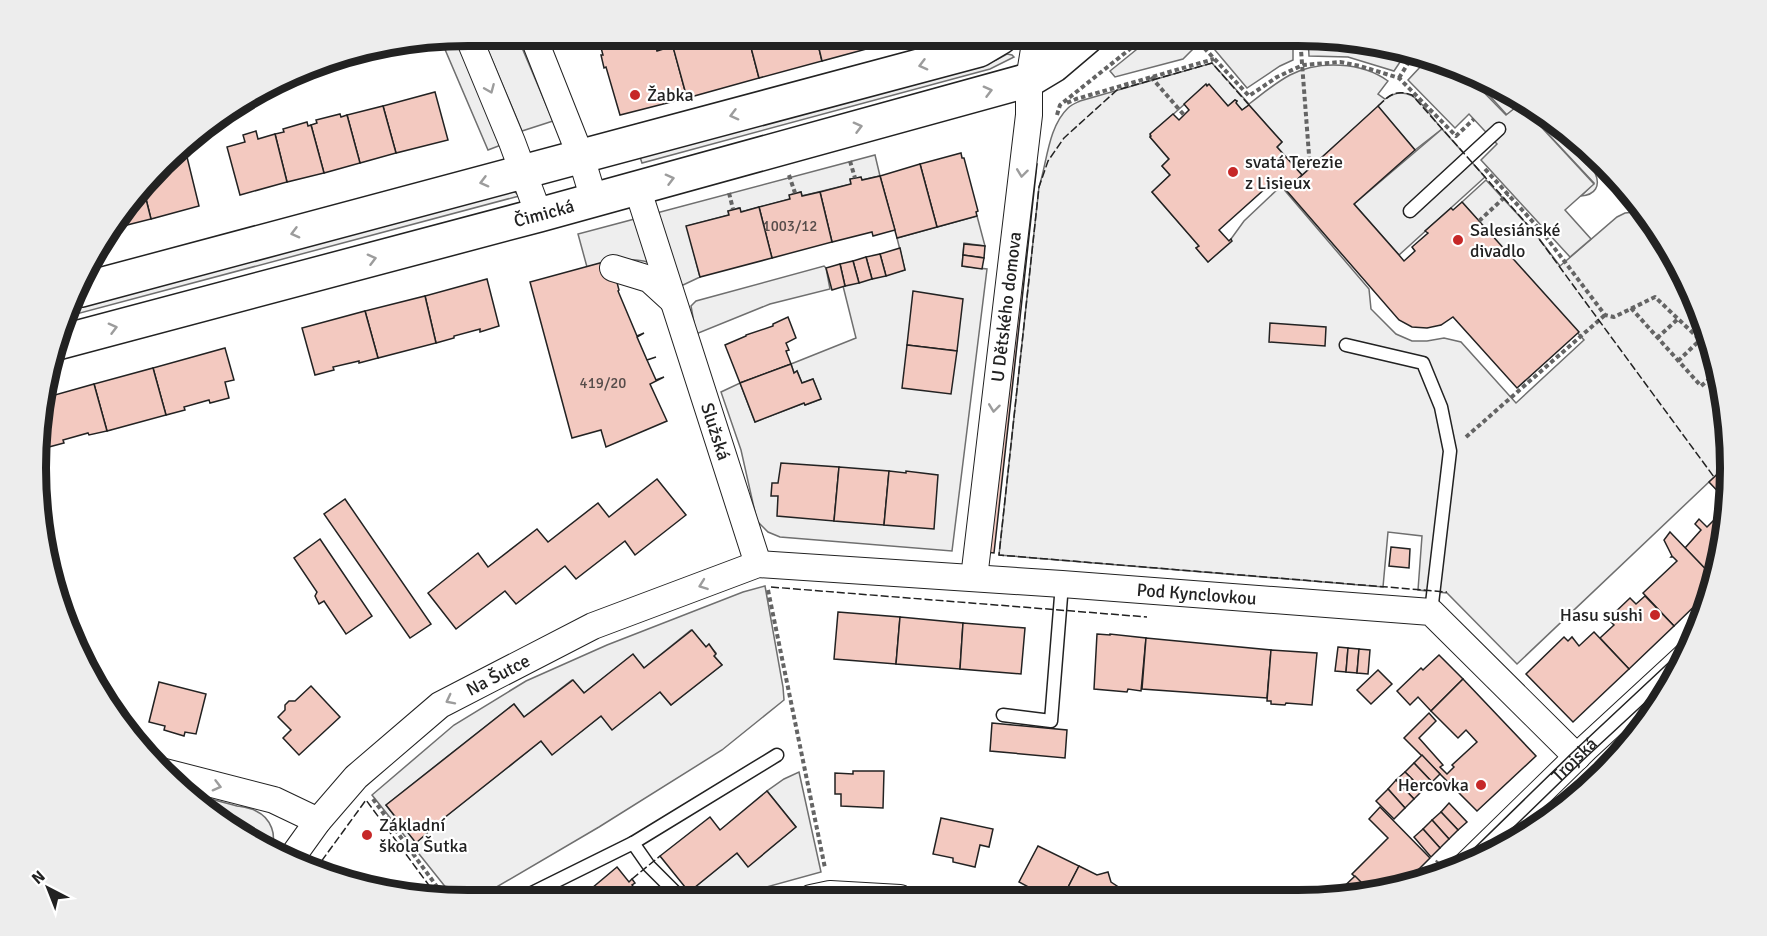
<svg xmlns="http://www.w3.org/2000/svg" width="1767" height="936" font-family="Signika,sans-serif">
  <rect width="100%" height="100%" fill="#fff"/>
  <g fill="#eee" stroke="#6f6f6f" stroke-width="1.5" fill-rule="evenodd">
    <path d="M482 36H517L553 121 522 131Z"/>
    <path d="M1152 37H1205L1183 59 1115 77 1110 71Z"/>
    <path d="M455 38 501 145 488 150 441 40Z"/>
    <path d="M1007 54 1012 55 1014 57 990 69 964 76 642 163 640 157 974 68 996 60Z"/>
    <path d="M1212 63 1249 104C1262 94 1275 83 1290 75 1319 60 1362 62 1388 81L1378 94 1385 99C1412 80 1425 110 1442 129L1415 150 1378 107 1302 175 1277 147 1282 142 1249 105 1242 110 1236 103 1237 101 1235 100 1228 106 1209 85H1206L1150 135V137L1169 159 1162 166 1170 175 1152 192 1199 246 1196 248 1208 262 1231 239 1244 221 1281 186 1369 289 1371 309 1396 334 1412 341H1427L1444 338 1461 342 1516 403 1584 340 1462 202 1486 180 1534 232 1560 266 1617 217 1625 213 1635 212 1645 216 1652 223 1673 252 1708 329 1727 412 1729 463 1517 664 1447 593 1418 590 1422 536 1388 532 1383 587 999 555 1039 187C1047 163 1048 127 1068 108 1071 105 1076 103 1080 101Z"/>
    <path d="M1468 72 1490 81 1531 106 1595 173C1601 186 1595 195 1581 196L1594 183 1520 104 1507 115Z"/>
    <path d="M875 155 880 176 862 180 861 177 850 179 851 184 802 196 801 192 790 195V199L741 212 739 208 728 211 729 215 687 226 700 277 681 286 649 215Z"/>
    <path d="M510 192H515L519 196 69 316 72 308Z"/>
    <path d="M646 216 658 266C634 255 612 260 587 267L578 234Z"/>
    <path d="M977 216 985 246 964 243 962 266 987 269 952 551 780 537 768 532 757 521 741 450 721 392 740 383 755 422 804 403 805 405 821 399 813 379 802 383 797 371 794 373 791 364 856 338 843 286 905 270 897 238Z"/>
    <path d="M824 266 826 268 830 289 770 304 696 334 691 306 696 301Z"/>
    <path d="M765 586 783 687 784 700 722 750 599 827 476 899H455L372 795 454 725 526 681 607 645 743 592ZM691 630 706 647 709 645 716 653 714 656 722 665 671 705 660 692 601 716 552 754 541 741 444 818 416 842 386 805 514 704 524 717 572 680 584 693 633 655 644 668Z"/>
    <path d="M799 772 821 872 727 898H694L689 892 737 853 748 866 796 827 767 791 784 779Z"/>
    <path d="M191 794C207 798 222 802 237 806 243 807 251 808 256 811 271 818 278 836 270 850Z"/>
  </g>
  <g fill="#ededed" stroke="#6f6f6f" stroke-width="1.5">
    <path d="M1204 37H1305L1293 40V60L1280 66 1247 88Z"/>
    <path d="M1308 37H1327L1411 51 1463 71 1506 115 1520 104 1594 184 1565 210 1591 239 1570 257 1481 160 1497 144 1469 114 1455 128 1408 80 1422 65 1406 53 1394 71 1348 57 1309 56Z"/>
    <path d="M1442 129 1485 177 1399 255 1354 204Z"/>
  </g>
  <g fill="#f3c9c0" stroke="#222" stroke-width="1.5">
    <path d="M603 36H653L657 51 673 46 687 98 620 115 606 67 604 68 601 55H603L598 37Z"/>
    <path d="M670 36H678L679 39 691 36H748L759 78 687 98Z"/>
    <path d="M748 36H816L822 61 759 78Z"/>
    <path d="M816 36H895L896 41 822 61Z"/>
    <path d="M1206 84 1207 86 1209 84 1228 106 1235 100 1237 101 1236 103 1242 110 1249 105 1282 142 1277 147 1302 175 1286 190 1276 179 1219 230 1229 241 1231 239 1232 241 1208 262 1196 248 1199 246 1152 192 1170 175 1162 166 1169 159 1150 137 1151 136 1150 134 1173 114 1179 120 1189 110 1184 104Z"/>
    <path d="M435 92 448 140 396 153 383 106Z"/>
    <path d="M383 106 396 153 360 163 347 115Z"/>
    <path d="M1378 106 1415 150 1354 204 1399 255 1404 261 1415 251 1412 247 1428 233 1425 231 1451 208 1453 210 1462 202 1579 332 1517 388 1453 317 1441 325 1427 328 1412 327 1399 320 1286 190Z"/>
    <path d="M340 114 341 117 347 115 360 163 324 173 311 125 317 123 316 120Z"/>
    <path d="M307 122 308 126 311 125 324 173 287 182 275 134 284 132 283 129Z"/>
    <path d="M256 131 258 139 275 134 287 182 240 195 227 147 245 142 243 135Z"/>
    <path d="M961 153 962 158H964L978 211 976 212 977 216 937 227 920 164Z"/>
    <path d="M187 157 199 206 151 219 144 191 172 161Z"/>
    <path d="M920 164 937 227 897 238 880 176Z"/>
    <path d="M1030 164H1037L994 553 986 552Z"/>
    <path d="M880 176 895 230 873 236 872 232 832 242 820 192 851 184 850 179 861 177 862 180Z"/>
    <path d="M144 191 151 219 115 228 113 223Z"/>
    <path d="M801 192 802 196 820 192 832 242 772 258 759 207 790 199 789 195Z"/>
    <path d="M759 207 772 258 700 277 686 226 729 215 728 211 740 208 741 212Z"/>
    <path d="M964 244 985 246 984 258 963 255Z"/>
    <path d="M900 248 905 270 886 276 880 254Z"/>
    <path d="M880 254 886 276 872 279 866 257Z"/>
    <path d="M963 255 984 258 982 269 962 266Z"/>
    <path d="M866 257 872 279 859 283 853 261Z"/>
    <path d="M611 260 619 290 618 291 637 336 644 333 637 337 647 360 656 357 647 360 656 380 664 377 650 384 667 421 606 447 601 430 572 438 530 282Z"/>
    <path d="M853 261 859 283 845 286 840 264Z"/>
    <path d="M840 264 845 286 832 290 826 268Z"/>
    <path d="M487 279 499 326 480 332V329L454 336V338L436 343 425 296Z"/>
    <path d="M913 291 963 299 957 351 907 345Z"/>
    <path d="M425 296 436 343 378 358 365 311Z"/>
    <path d="M365 311 378 358 359 363V361L333 367 334 370 315 375 302 328Z"/>
    <path d="M788 317 796 338 786 343 789 350 786 351 791 364 740 383 725 345 746 336V335L773 326V324Z"/>
    <path d="M1270 323 1326 327 1325 346 1269 342Z"/>
    <path d="M907 345 957 351 951 394 902 388Z"/>
    <path d="M225 348 234 380 225 382 229 398 210 403 209 400 184 407 185 410 166 415 153 368Z"/>
    <path d="M791 364 794 373 797 371 802 383 813 379 821 399 805 405 804 403 755 422 740 383Z"/>
    <path d="M153 368 166 415 107 431 94 384Z"/>
    <path d="M94 384 107 431 89 435 88 433 63 440 64 443 45 448 39 427 44 398Z"/>
    <path d="M781 463 839 467 834 521 777 516 778 496H771L772 483H778Z"/>
    <path d="M1729 463 1730 497 1727 501 1709 482Z"/>
    <path d="M839 467 889 471 884 525 834 521Z"/>
    <path d="M889 471 906 473V471L938 475 934 529 884 525Z"/>
    <path d="M657 479 686 515 635 555 625 541 576 579 565 566 516 604 505 591 456 629 428 593 478 553 488 567 537 529 548 542 598 503 609 517Z"/>
    <path d="M345 499 431 624 410 638 324 514Z"/>
    <path d="M1728 506 1716 580 1685 548 1701 530 1695 524 1699 519 1707 527Z"/>
    <path d="M1670 532 1716 580 1714 587 1674 626 1643 593 1677 561 1673 557H1671L1672 556 1664 540Z"/>
    <path d="M320 539 372 616 346 634 324 601 319 604 315 596 317 592 294 558Z"/>
    <path d="M1391 547 1410 549 1409 568 1389 566Z"/>
    <path d="M1645 596 1674 626 1629 669 1600 638 1614 625 1608 619 1630 598 1636 604Z"/>
    <path d="M838 612 900 617 896 664 834 659Z"/>
    <path d="M900 617 963 623 960 669 896 664Z"/>
    <path d="M963 623 1025 628 1021 674 960 669Z"/>
    <path d="M692 630 706 647 709 644 716 654 714 656 722 665 671 705 660 692 612 730 601 716 552 755 541 741 444 818 416 843 386 805 514 704 524 717 573 680 584 693 633 654 644 668Z"/>
    <path d="M1594 632 1629 669 1573 722 1526 674 1564 637 1568 641 1572 637 1579 646Z"/>
    <path d="M1097 634 1110 635V634L1146 638 1141 691 1128 689 1127 692 1094 689Z"/>
    <path d="M1146 638 1271 650 1267 698 1142 689Z"/>
    <path d="M1338 647 1348 648 1346 672 1335 671Z"/>
    <path d="M1348 648 1359 649 1357 673 1346 672Z"/>
    <path d="M1359 649 1370 650 1368 674 1357 673Z"/>
    <path d="M1271 650 1317 653 1312 705 1286 703 1285 705 1271 704V701H1267Z"/>
    <path d="M1439 655 1463 679 1431 711 1418 697 1410 705 1397 691 1421 668 1423 670Z"/>
    <path d="M1378 670 1392 684 1371 704 1357 690Z"/>
    <path d="M1463 679 1536 756 1477 811 1404 738 1429 713 1436 721 1419 738 1443 765 1440 767 1447 774 1454 767 1452 765 1477 742 1466 730 1458 738 1431 711Z"/>
    <path d="M159 682 206 694 196 734 185 732 184 736 164 730 165 726 149 722Z"/>
    <path d="M311 686 340 717 299 755 283 738 291 730 278 717 285 710V705L289 701H295Z"/>
    <path d="M992 723 1067 730 1065 758 990 751Z"/>
    <path d="M1422 755 1440 774 1432 782 1414 763Z"/>
    <path d="M1414 763 1432 782 1423 790 1405 772Z"/>
    <path d="M853 771H884L883 808 841 806V794H835V773L853 774Z"/>
    <path d="M1405 772 1423 790 1414 799 1396 780Z"/>
    <path d="M1396 780 1414 799 1405 808 1388 789Z"/>
    <path d="M1388 789 1405 808 1394 819 1376 801Z"/>
    <path d="M767 791 796 827 748 867 737 853 689 892 660 856 710 817 720 830Z"/>
    <path d="M1449 803 1467 822 1458 830 1441 812Z"/>
    <path d="M1380 807 1430 858 1405 883 1371 892 1352 874 1388 838 1369 819Z"/>
    <path d="M1441 812 1458 830 1449 839 1432 820Z"/>
    <path d="M941 818 993 829 989 847 980 845 975 867 953 862V858L933 854Z"/>
    <path d="M1432 820 1449 839 1440 848 1423 829Z"/>
    <path d="M1423 829 1440 848 1431 857 1414 837Z"/>
    <path d="M1038 846 1079 866 1063 897H1047L1019 882Z"/>
    <path d="M1079 866 1097 875 1108 872 1111 882 1120 888 1116 896 1118 897H1063Z"/>
    <path d="M617 867 629 882 632 879 635 883 632 885 643 898 579 899Z"/>
    <path d="M1355 876 1371 892 1356 896H1334Z"/>
  </g>
  <g fill="none" stroke-linecap="round" stroke-linejoin="round">
    <g stroke="#222" stroke-width="15">
      <g id="lane">
        <path d="M1410 211 1499 129"/>
        <path d="M1346 345 1423 363 1441 407 1450 451 1431 612"/>
        <path d="M1003 715 1051 721 1062 584"/>
        <path d="M633 843 649 866 681 898"/>
        <path d="M520 899 633 843 777 755"/>
      </g>
    </g>
    <g stroke="#222" stroke-width="28">
      <g id="street">
        <path d="M468 36 512 142 539 215"/>
        <path d="M533 36 581 157 594 200"/>
        <path id="s1" d="M642 203 758 564"/>
        <path d="M613 268 649 279 672 300"/>
        <path id="s2" d="M974 578 1029 115V80L1036 37"/>
        <path d="M161 771 274 800 318 821"/>
        <path id="s3" d="M290 860 318 821 356 777 440 705 593 626 758 564 1062 584 1431 612 1577 757"/>
        <path id="s4" d="M1464 867 1586 748 1689 653"/>
        <path d="M811 898 830 894 900 898"/>
      </g>
    </g>
    <g stroke="#222" stroke-width="36">
      <g id="secondary">
        <path d="M81 290 979 50 1001 37"/>
        <path id="s5" d="M57 343 539 215 1029 80 1054 65 1087 37"/>
      </g>
    </g>
    <g stroke="#646464" stroke-width="4" stroke-dasharray="4.5 3" stroke-linecap="butt">
      <path d="M1194 37 1249 96 1277 77 1303 65 1340 62 1360 66 1399 78 1456 136 1474 119"/>
      <path d="M1300 37 1310 168"/>
      <path d="M1151 77 1184 115"/>
      <path d="M1399 78 1415 52"/>
      <path d="M1067 103 1076 99 1214 59"/>
      <path d="M1057 115 1060 105 1145 37"/>
      <path d="M850 161 855 178"/>
      <path d="M1485 169 1543 233 1605 315 1614 317 1655 297 1714 353"/>
      <path d="M789 175 795 193"/>
      <path d="M729 193 733 209"/>
      <path d="M1479 221 1508 194"/>
      <path d="M1631 308 1701 386 1718 372"/>
      <path d="M1657 338 1679 318"/>
      <path d="M1678 361 1700 340"/>
      <path d="M1466 437 1605 315"/>
      <path d="M768 590 825 868"/>
      <path d="M1692 628 1702 619"/>
      <path d="M373 799 446 899"/>
      <path d="M1421 879 1438 861"/>
    </g>
    <use href="#lane" stroke="#fff" stroke-width="12"/>
    <use href="#street" stroke="#fff" stroke-width="26"/>
    <use href="#secondary" stroke="#fff" stroke-width="33"/>
    <g stroke="#222" stroke-width="1.5">
      <path d="M1484 856 1583 760 1677 673"/>
      <path d="M1451 871 1572 753 1694 639"/>
    </g>
    <g stroke="#222" stroke-width="1.5" stroke-dasharray="8 3" stroke-linecap="butt">
      <path d="M1249 105 1212 63 1117 90 1064 138 1048 161 1039 187 999 555 1447 592"/>
      <path d="M1378 106C1390 95 1395 89 1412 95L1534 232 1714 477"/>
      <path d="M771 587 1147 617"/>
      <path d="M315 870 366 800 439 899"/>
      <path d="M632 879 660 856"/>
    </g>
  </g>
  <defs><path id="oneway-chevron" d="M-2-3.5L2.5 0L-2 3.5" fill="none" stroke-width="1.6" stroke-linecap="round" stroke-linejoin="round" transform="scale(1.5)"/></defs>
  <g stroke="#9c9c9c">
    <use href="#oneway-chevron" transform="translate(923 65) rotate(165)"/>
    <use href="#oneway-chevron" transform="translate(490 89) rotate(67)"/>
    <use href="#oneway-chevron" transform="translate(988 91) rotate(-15)"/>
    <use href="#oneway-chevron" transform="translate(734 115) rotate(165)"/>
    <use href="#oneway-chevron" transform="translate(858 127) rotate(-15)"/>
    <use href="#oneway-chevron" transform="translate(1022 173) rotate(97)"/>
    <use href="#oneway-chevron" transform="translate(670 179) rotate(-15)"/>
    <use href="#oneway-chevron" transform="translate(484 182) rotate(165)"/>
    <use href="#oneway-chevron" transform="translate(295 233) rotate(165)"/>
    <use href="#oneway-chevron" transform="translate(372 259) rotate(-15)"/>
    <use href="#oneway-chevron" transform="translate(113 328) rotate(-15)"/>
    <use href="#oneway-chevron" transform="translate(994 408) rotate(97)"/>
    <use href="#oneway-chevron" transform="translate(703 585) rotate(160)"/>
    <use href="#oneway-chevron" transform="translate(450 700) rotate(153)"/>
    <use href="#oneway-chevron" transform="translate(217 786) rotate(15)"/>
  </g>
  <g fill="#c62828" stroke="#fff" stroke-width="2">
    <circle cx="635" cy="95" r="6"/>
    <circle cx="1233" cy="172" r="6"/>
    <circle cx="1458" cy="240" r="6"/>
    <circle cx="1655" cy="615" r="6"/>
    <circle cx="1481" cy="785" r="6"/>
    <circle cx="367" cy="835" r="6"/>
  </g>
  <g text-anchor="middle" dominant-baseline="central" stroke-width="4.5" stroke-linejoin="round" paint-order="stroke">
    <g font-size="15" fill="#564c4a">
      <text x="790" y="226">1003/12</text>
      <text x="603" y="383">419/20</text>
    </g>
    <g font-size="18" fill="#222" stroke="#fff" text-anchor="start">
      <text x="647" y="95">Žabka</text>
      <text x="1245" y="162">svatá Terezie<tspan x="1245" dy="21">z Lisieux</tspan></text>
      <text x="1470" y="230">Salesiánské<tspan x="1470" dy="21">divadlo</tspan></text>
      <text x="1643" y="615" text-anchor="end">Hasu sushi</text>
      <text x="1469" y="785" text-anchor="end">Hercovka</text>
      <text x="379" y="825">Základní<tspan x="379" dy="21">škola Šutka</tspan></text>
    </g>
    <g font-size="18" fill="#222" stroke="#fff">
      <text stroke="none"><textPath href="#s5" startOffset="504">Čimická</textPath></text>
      <text stroke="none"><textPath href="#s2" startOffset="273">U Dětského domova</textPath></text>
      <text stroke="none"><textPath href="#s1" startOffset="240">Služská</textPath></text>
      <text stroke="none"><textPath href="#s3" startOffset="1005">Pod Kynclovkou</textPath></text>
      <text stroke="none"><textPath href="#s3" startOffset="282">Na Šutce</textPath></text>
      <text stroke="none"><textPath href="#s4" startOffset="154">Trojská</textPath></text>
    </g>
  </g>
  <path d="M0 0H1767V936H0ZM468 46H1298A422 422 0 0 1 1720 468V468A422 422 0 0 1 1298 890H468A422 422 0 0 1 46 468V468A422 422 0 0 1 468 46Z" fill="#ededed" fill-rule="evenodd"/>
  <path fill="none" stroke="#222" stroke-width="8" d="M468 46H1298A422 422 0 0 1 1720 468V468A422 422 0 0 1 1298 890H468A422 422 0 0 1 46 468V468A422 422 0 0 1 468 46Z"/>
  <g transform="translate(48 888) rotate(318)" stroke="#ffffff" stroke-width="4.5" paint-order="stroke">
  <path d="M0-4.5L10 22L0 15L-10 22Z" fill="#222222"/>
  <text y="-9" font-size="16" font-weight="bold" text-anchor="middle" fill="#222222">N</text>
  </g>
</svg>
